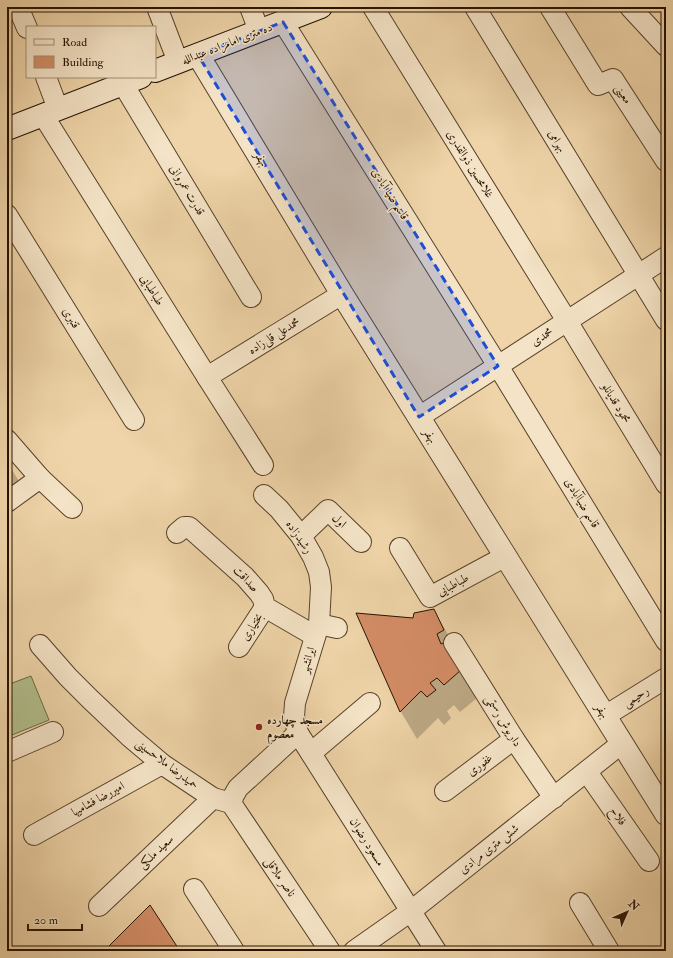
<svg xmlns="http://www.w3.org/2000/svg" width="673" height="958" font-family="'IM FELL Double Pica',Amiri,serif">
  <rect width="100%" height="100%" fill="#eed4a8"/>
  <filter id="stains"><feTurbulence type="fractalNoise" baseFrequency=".005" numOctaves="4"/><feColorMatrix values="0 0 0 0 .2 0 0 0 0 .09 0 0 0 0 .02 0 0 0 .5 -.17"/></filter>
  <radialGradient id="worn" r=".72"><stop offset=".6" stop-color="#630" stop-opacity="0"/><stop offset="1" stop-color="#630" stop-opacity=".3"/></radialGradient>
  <path fill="#b2be8d" stroke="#6c6846" d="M31 676 49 720 7 737V685Z"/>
  <g fill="#0003">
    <path d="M7 465 11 468 23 488 7 507Z"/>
    <path d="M434 610 450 638 477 698 460 712 454 705 447 711 451 718 444 725 438 718 417 739 401 712 357 614 414 619Z"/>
  </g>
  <g fill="#d48d67" stroke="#271200">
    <path d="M7 463 12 468 7 473Z"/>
    <path d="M434 609 444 630 437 634 441 644 448 641 461 670 444 685 437 678 430 683 436 690 427 697 421 691 400 712 356 613 413 618 414 613Z"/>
    <path d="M150 905 180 951H104Z"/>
  </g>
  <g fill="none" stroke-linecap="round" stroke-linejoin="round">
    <g stroke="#59422a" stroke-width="22">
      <g id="minor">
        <path d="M157 7 178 62"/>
        <path d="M250 7 259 31"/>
        <path d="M373 7 567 321 666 484"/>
        <path d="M475 7 666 320"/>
        <path d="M550 7 598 85 613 79 666 161"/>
        <path d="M630 7 666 46"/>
        <path d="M21 14 27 28"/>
        <path d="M283 22 498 366 666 641"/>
        <path d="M46 77 58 109"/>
        <path d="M123 84 251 297"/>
        <path d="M43 115 207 377 263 465"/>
        <path d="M7 215 134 420"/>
        <path d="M207 377 342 294"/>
        <path d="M419 417 666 257"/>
        <path d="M7 440 40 478 72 508"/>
        <path d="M264 495 279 509 301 536 313 557 319 572 321 587 319 624 295 703 294 717 298 733 436 951"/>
        <path d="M7 502 40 478"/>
        <path d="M177 533 184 527H189L245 577 259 593 263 599 265 607 315 636"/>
        <path d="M301 536 328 510 361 542"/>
        <path d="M400 548 430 597 506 556"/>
        <path d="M319 624 337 628"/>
        <path d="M454 643 514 739 554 798"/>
        <path d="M40 645 68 677 90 699 129 736 162 764 213 798 231 803"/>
        <path d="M239 647 265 607"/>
        <path d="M605 716 666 678"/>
        <path d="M7 752 53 732"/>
        <path d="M311 753 370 703"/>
        <path d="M587 772 649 861"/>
        <path d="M445 791 514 739"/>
        <path d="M231 803 330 951"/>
        <path d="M231 803 234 795 238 788 298 733"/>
        <path d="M34 835 162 764"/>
        <path d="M194 889 234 951"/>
        <path d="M580 903 609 951"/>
        <path d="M99 906 213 798"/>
        <path d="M354 951 411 911 622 743"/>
      </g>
    </g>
    <g stroke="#59422a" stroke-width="24">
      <path id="tertiary" d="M198 55 342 294 666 814"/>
    </g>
    <g stroke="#271200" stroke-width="24">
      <g id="secondary">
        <path d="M155 71 321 7"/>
        <path d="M7 129 141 77"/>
      </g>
    </g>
    <use href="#minor" stroke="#f4e3c6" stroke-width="20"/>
    <use href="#tertiary" stroke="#f4e3c6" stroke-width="22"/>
    <use href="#secondary" stroke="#f4e3c6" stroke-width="22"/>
  </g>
  <path fill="#1d4ed8" fill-opacity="0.2" stroke="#1d4ed8" stroke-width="3" stroke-dasharray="8 5" stroke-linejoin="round" d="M283 22 498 366 419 417 198 55Z"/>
  <circle fill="#8f2418" stroke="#f4e3c6" stroke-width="1.5" cx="259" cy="727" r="4"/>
  <g text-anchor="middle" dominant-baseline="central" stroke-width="3" stroke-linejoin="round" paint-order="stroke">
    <g font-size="12" fill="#271200" stroke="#f4e3c6">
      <text transform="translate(227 44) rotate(-21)">ده متری امامزاده عبدالله</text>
      <text transform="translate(623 94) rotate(57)">معینی</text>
      <text transform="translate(557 141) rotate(59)">بهرامی</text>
      <text transform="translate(261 159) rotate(59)">بهفر</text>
      <text transform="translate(470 164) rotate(58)">غلامحسین ذوالقدری</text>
      <text transform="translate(187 190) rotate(59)">قدرت عمروانی</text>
      <text transform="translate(390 194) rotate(58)">قاسم ضیا آبادی</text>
      <text transform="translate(152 290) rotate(58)">طباطبایی</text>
      <text transform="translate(71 318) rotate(58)">قنبری</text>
      <text transform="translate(274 336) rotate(-32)">محمدعلی قلی‌زاده</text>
      <text transform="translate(542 337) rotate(-33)">محمدی</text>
      <text transform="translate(616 403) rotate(59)">محمود قدیانلو</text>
      <text transform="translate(430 436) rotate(58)">بهفر</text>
      <text transform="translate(582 503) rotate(59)">قاسم ضیاآبادی</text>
      <text transform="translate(339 521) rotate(44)">اول</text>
      <text transform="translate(299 537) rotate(56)">رشیدزاده</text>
      <text transform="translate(246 579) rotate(46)">صداقت</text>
      <text transform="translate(453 585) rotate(-28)">طباطبایی</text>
      <text transform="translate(252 627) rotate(-57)">بختیاری</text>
      <text transform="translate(308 660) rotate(-74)">ایرانشهر</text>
      <text transform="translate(636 697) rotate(-33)">رحیمی</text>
      <text transform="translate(602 711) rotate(58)">بهفر</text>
      <text transform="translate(503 721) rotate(58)">داریوش رستمی</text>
      <text transform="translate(167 764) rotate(37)">حمیدرضا ملاحسینی</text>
      <text transform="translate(480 765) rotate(-37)">غفوری</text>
      <text transform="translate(98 799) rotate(-29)">امیررضا فشامیها</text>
      <text transform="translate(618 816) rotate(55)">فلاح</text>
      <text transform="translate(367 842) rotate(58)">مسعود رضوان</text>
      <text transform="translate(489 849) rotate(-38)">شش متری مرادی</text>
      <text transform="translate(156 852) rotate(-43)">سعید ملکی</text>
      <text transform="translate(280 877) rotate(56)">ناصر ملاقلی</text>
    </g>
    <g font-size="12" font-weight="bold" fill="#271200" stroke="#f4e3c6" text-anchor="start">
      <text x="267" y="720">مسجد چهارده<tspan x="267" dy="14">معصوم</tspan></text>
    </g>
  </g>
  <rect width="673" height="958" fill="none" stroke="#eed4a8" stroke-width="24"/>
  <rect x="8" y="8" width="657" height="942" fill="none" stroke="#271200" stroke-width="2"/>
  <rect x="12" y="12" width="649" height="934" fill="none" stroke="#271200"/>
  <rect x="26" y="26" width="130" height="52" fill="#f4e3c6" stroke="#a28f77"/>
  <rect x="34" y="39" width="20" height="6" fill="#f4e3c6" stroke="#a28f77"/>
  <text x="62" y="46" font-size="12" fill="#271200">Road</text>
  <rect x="34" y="56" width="20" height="12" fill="#d48d67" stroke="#a28f77"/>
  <text x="62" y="66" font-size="12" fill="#271200">Building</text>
  <g transform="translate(627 912) rotate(45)" stroke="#f4e3c6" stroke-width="3" paint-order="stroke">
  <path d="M0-3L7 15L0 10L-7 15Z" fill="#271200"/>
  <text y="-6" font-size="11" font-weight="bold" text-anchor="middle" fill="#271200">N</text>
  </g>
  <path d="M28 924v6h54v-6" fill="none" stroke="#271200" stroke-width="2"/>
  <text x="34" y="924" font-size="12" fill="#271200" stroke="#f4e3c6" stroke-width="3" paint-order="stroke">20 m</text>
  <rect width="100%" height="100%" filter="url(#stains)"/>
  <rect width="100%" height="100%" fill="url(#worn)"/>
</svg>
